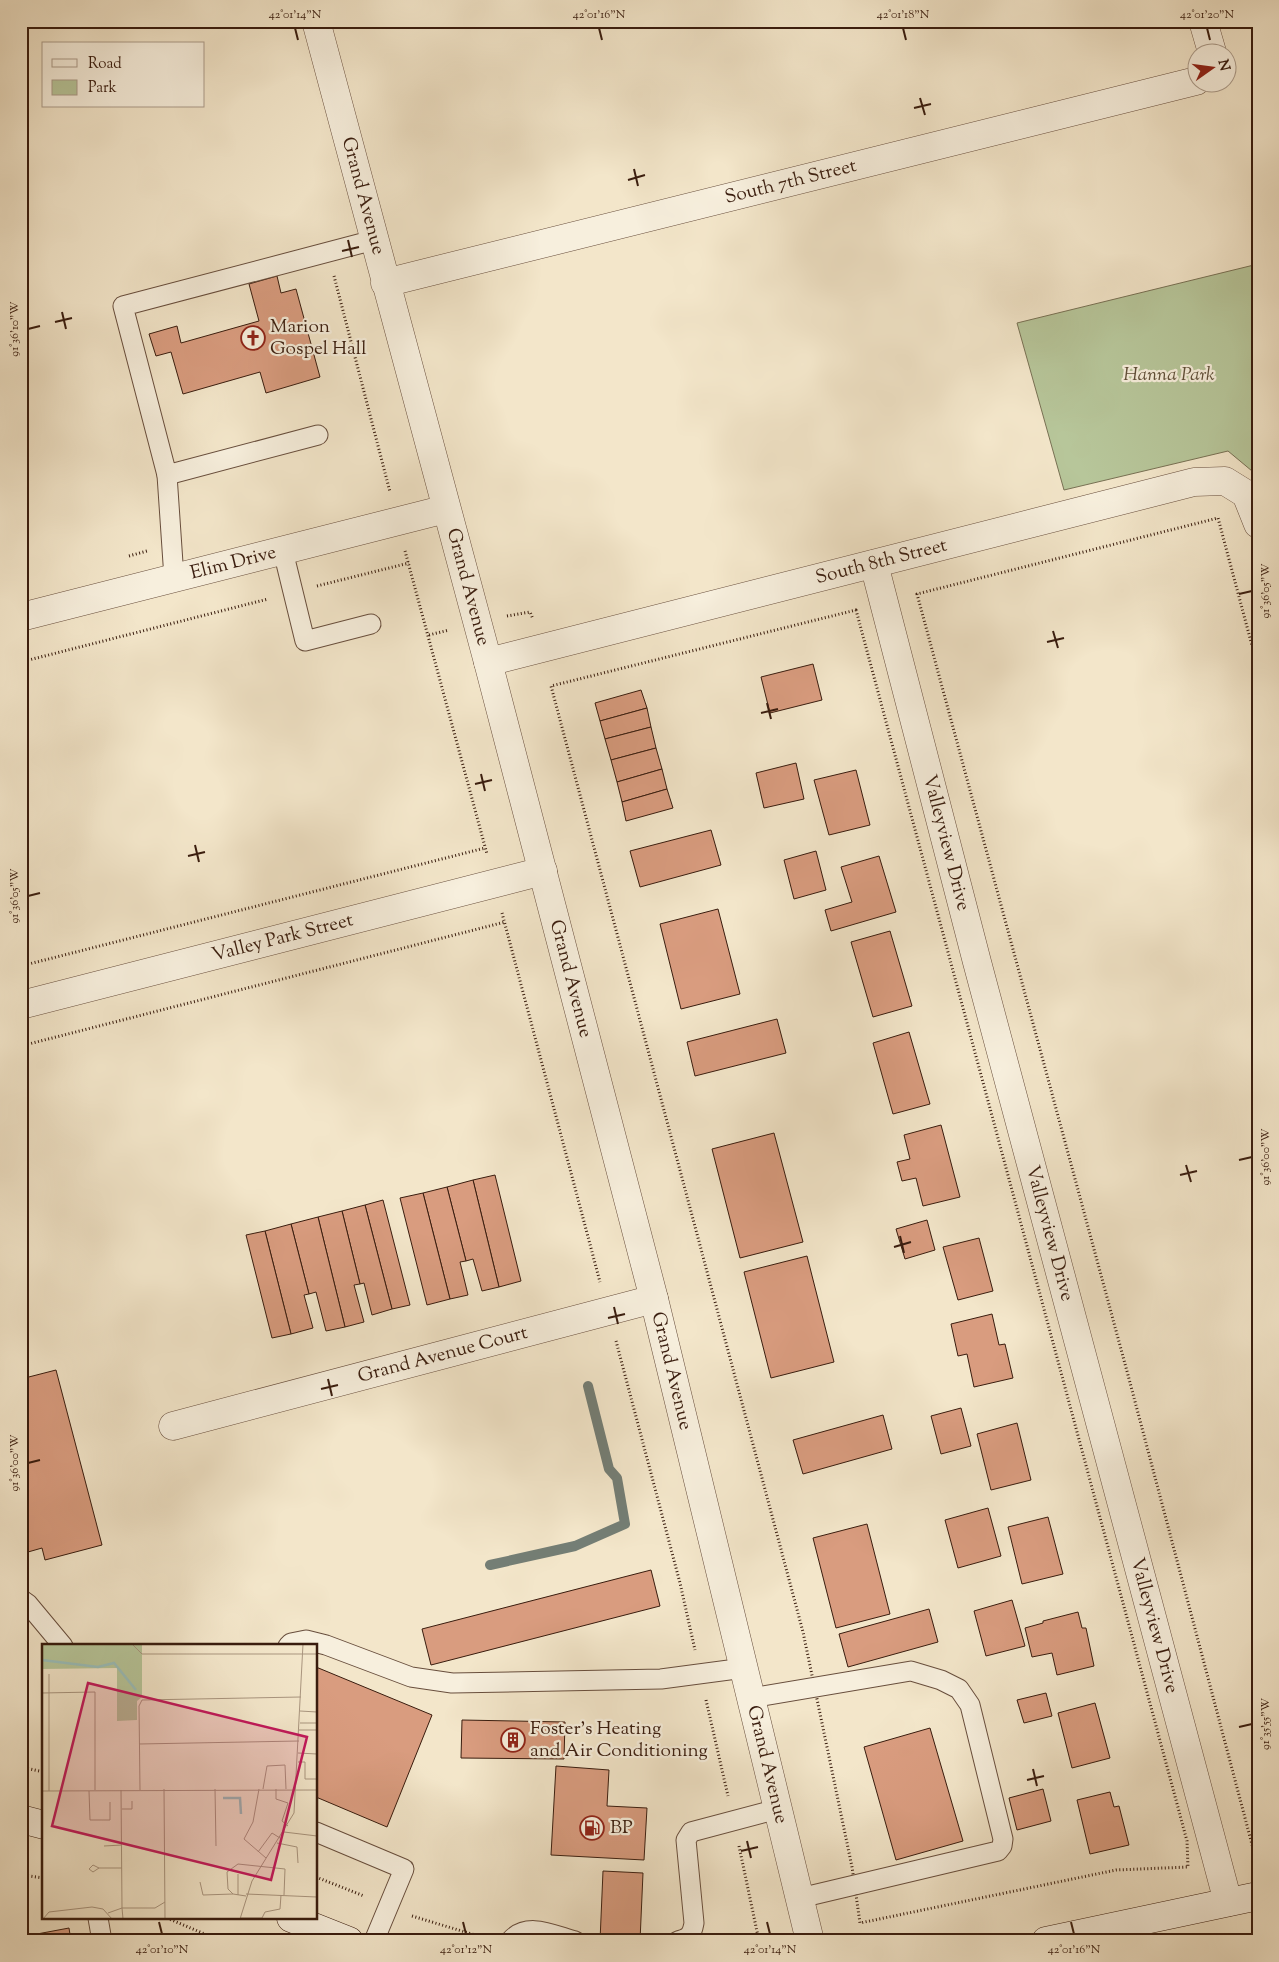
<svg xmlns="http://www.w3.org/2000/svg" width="1279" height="1962" font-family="'Sorts Mill Goudy',serif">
  <rect width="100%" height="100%" fill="#f3e6ca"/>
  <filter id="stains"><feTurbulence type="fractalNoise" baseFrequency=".004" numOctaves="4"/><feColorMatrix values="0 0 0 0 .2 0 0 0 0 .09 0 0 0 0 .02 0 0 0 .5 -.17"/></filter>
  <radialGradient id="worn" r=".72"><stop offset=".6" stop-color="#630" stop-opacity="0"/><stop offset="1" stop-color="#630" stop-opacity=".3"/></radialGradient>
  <path fill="#b7c69a" stroke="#787154" d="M1258 264V476L1228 451 1064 490 1017 323Z"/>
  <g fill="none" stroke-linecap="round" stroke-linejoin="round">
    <path stroke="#747e75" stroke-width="10" d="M490 1565 575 1546 625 1524 617 1478 609 1469 588 1386"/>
  </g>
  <g fill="#d99c7f" stroke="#391c0e">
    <path d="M277 276 281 293 296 289 320 377 266 393 260 372 183 394 171 352 156 356 149 334 177 326 181 343 259 321 249 284Z"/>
    <path d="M813 664 822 700 770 713 761 677Z"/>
    <path d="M641 690 647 708 600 721 595 703Z"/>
    <path d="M647 708 651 727 605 739 600 721Z"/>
    <path d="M651 727 656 748 611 760 605 739Z"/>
    <path d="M656 748 662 769 617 782 611 760Z"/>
    <path d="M796 763 804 799 764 808 756 773Z"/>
    <path d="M662 769 667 789 622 802 617 782Z"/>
    <path d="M856 770 870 825 829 835 814 780Z"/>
    <path d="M667 789 673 808 626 821 622 802Z"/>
    <path d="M711 830 721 865 640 887 630 851Z"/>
    <path d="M816 851 826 890 794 899 784 860Z"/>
    <path d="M879 856 896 912 831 931 825 910 852 902 841 867Z"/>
    <path d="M718 909 740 994 681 1009 660 924Z"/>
    <path d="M890 931 912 1006 873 1017 851 942Z"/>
    <path d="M777 1019 786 1053 695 1076 687 1042Z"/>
    <path d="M909 1032 930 1104 893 1114 873 1043Z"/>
    <path d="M941 1125 960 1197 923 1206 916 1178 902 1181 897 1162 910 1159 904 1135Z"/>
    <path d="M774 1133 803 1242 740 1258 712 1149Z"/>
    <path d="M495 1175 521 1281 499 1287 473 1180Z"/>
    <path d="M473 1180 499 1287 482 1291 473 1259 466 1261 447 1187Z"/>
    <path d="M447 1187 466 1261 460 1262 468 1295 450 1299 423 1193Z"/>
    <path d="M423 1193 450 1299 427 1305 400 1198Z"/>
    <path d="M383 1200 410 1305 392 1309 365 1205Z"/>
    <path d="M365 1205 392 1309 372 1315 364 1283 360 1284 342 1211Z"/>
    <path d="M342 1211 360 1284 354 1285 364 1322 345 1327 318 1217Z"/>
    <path d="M318 1217 345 1327 326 1331 316 1292 309 1294 291 1224Z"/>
    <path d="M927 1220 935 1250 905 1259 896 1229Z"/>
    <path d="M291 1224 309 1294 304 1295 313 1328 291 1334 265 1231Z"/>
    <path d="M265 1231 291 1334 272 1338 246 1235Z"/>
    <path d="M979 1238 993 1291 958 1300 943 1247Z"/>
    <path d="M807 1256 834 1362 771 1378 744 1272Z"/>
    <path d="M992 1314 999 1345 1005 1344 1013 1378 974 1387 967 1354 958 1356 951 1324Z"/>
    <path d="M56 1370 102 1545 45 1560 42 1548 21 1554V1379Z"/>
    <path d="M961 1408 971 1446 941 1454 931 1416Z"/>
    <path d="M883 1415 892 1449 803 1474 793 1440Z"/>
    <path d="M1017 1423 1031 1480 991 1490 977 1434Z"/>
    <path d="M988 1508 1001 1556 958 1568 945 1520Z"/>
    <path d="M1048 1517 1063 1574 1022 1584 1008 1527Z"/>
    <path d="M867 1524 890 1614 836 1628 813 1538Z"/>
    <path d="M651 1570 660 1606 431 1665 422 1629Z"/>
    <path d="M1012 1600 1025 1646 986 1656 974 1611Z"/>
    <path d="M929 1609 938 1642 848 1667 839 1634Z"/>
    <path d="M1078 1612 1082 1628H1086L1094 1666 1057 1675 1052 1653 1032 1657 1025 1628 1043 1623V1621Z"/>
    <path d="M316 1667 432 1715 387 1827 316 1797Z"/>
    <path d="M1046 1693 1052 1716 1024 1723 1017 1700Z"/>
    <path d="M1095 1703 1110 1758 1072 1768 1058 1713Z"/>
    <path d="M462 1720 565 1722 564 1759 461 1758Z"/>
    <path d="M930 1728 963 1841 896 1860 864 1747Z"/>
    <path d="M556 1766 609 1770 607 1806 647 1808 644 1860 551 1855Z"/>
    <path d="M1043 1789 1051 1821 1017 1830 1009 1798Z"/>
    <path d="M1110 1792 1114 1807 1119 1806 1129 1845 1090 1854 1077 1800Z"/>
    <path d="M603 1871 643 1873 640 1941H600Z"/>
    <path d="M69 1928 71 1941H21V1937Z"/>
  </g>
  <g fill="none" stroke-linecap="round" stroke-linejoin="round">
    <g stroke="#684e3d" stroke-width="21">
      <g id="lane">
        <path d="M318 435 167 475 123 306 374 240"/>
        <path d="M167 475 174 578"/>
        <path d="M283 551 305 641 371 624"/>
        <path d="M21 1599 28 1604 63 1646"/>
        <path d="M288 1646 291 1643 306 1640 326 1645 411 1677 452 1683 661 1679 744 1668"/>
        <path d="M751 1698 911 1671 941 1680 959 1689 970 1705 1003 1839 1002 1846 998 1851 800 1898"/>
        <path d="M316 1832 404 1869 374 1941"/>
        <path d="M98 1918 102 1941"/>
        <path d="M510 1941C527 1921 553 1935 575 1941"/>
        <path d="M678 1941C689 1938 692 1935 694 1923L686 1840 691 1832 778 1809"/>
      </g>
    </g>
    <g stroke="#684e3d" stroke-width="29">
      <g id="street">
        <path id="s1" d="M316 21 488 662 654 1299 810 1941"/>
        <path d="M1203 21 1212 52"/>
        <path id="s2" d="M385 283 1196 81"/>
        <path id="s3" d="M874 564 977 962 1228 1902"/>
        <path id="s4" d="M21 617 446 509"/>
        <path id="s5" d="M488 662 1194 482 1225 481 1246 494 1258 524"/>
        <path id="s6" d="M21 1005 543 871"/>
        <path id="s7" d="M173 1426 654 1299"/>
      </g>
    </g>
    <g stroke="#391c0e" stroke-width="29">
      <g id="secondary">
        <path d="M21 1819 44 1825"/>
        <path d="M291 1918 349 1941"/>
        <path d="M1046 1941 1258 1896"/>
      </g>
    </g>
    <g stroke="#391c0e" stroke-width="3" stroke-dasharray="1 2.5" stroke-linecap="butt">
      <path d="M334 276 390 492"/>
      <path d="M405 551 487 854"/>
      <path d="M129 556 147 551"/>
      <path d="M317 586 409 563"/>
      <path d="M856 610 1187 1841 1188 1867 1116 1870 860 1923 852 1867 803 1632 551 686Z"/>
      <path d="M507 616 530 612 533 619"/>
      <path d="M429 635 449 630"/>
      <path d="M21 662 268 599"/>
      <path d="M1258 668 1218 518 917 594 1128 1375 1254 1852 1258 1851"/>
      <path d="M502 913 600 1282"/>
      <path d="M21 966 485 848"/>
      <path d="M21 1046 505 922"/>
      <path d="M616 1341 680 1583 695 1650"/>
      <path d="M706 1700 728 1796"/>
      <path d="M21 1767 44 1772"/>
      <path d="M739 1846 759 1941"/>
      <path d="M21 1875 44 1878"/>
      <path d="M316 1877 364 1896"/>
      <path d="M412 1916 485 1938"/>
      <path d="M167 1918 221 1941"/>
    </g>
    <use href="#lane" stroke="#f7efdd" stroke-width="19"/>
    <use href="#street" stroke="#f7efdd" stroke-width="28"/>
    <use href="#secondary" stroke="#f7efdd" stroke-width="28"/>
  </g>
  <path fill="none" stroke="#391c0e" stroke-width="2" d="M295 28 298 40M599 28 602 40M903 28 906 40M1207 28 1210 40M920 98 925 115M914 108 931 104M634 169 638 186M628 180 645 175M348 240 352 257M342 251 359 247M62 312 66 329M55 322 72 318M28 329 40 326M1239 594 1252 591M1053 631 1058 648M1047 642 1064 638M767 703 771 719M761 713 778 709M481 774 485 791M475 784 492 780M195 845 199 862M188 856 205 852M28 896 40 893M1239 1160 1252 1157M1186 1165 1191 1182M1180 1175 1197 1171M900 1236 904 1253M894 1247 911 1242M614 1307 618 1324M608 1318 625 1314M328 1379 332 1396M321 1389 338 1385M28 1463 40 1460M1239 1727 1252 1724M1033 1769 1037 1786M1027 1780 1044 1776M747 1841 751 1858M741 1851 758 1847M159 1922 162 1934M463 1922 466 1934M767 1922 770 1934M1071 1922 1074 1934"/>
  <defs>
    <g id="church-ring" transform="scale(1.25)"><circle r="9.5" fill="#f7efdd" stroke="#8f2418" stroke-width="1.5"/><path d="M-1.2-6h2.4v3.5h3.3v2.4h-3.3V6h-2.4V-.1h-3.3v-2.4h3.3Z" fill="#8f2418"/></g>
    <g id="building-ring" transform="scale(1.25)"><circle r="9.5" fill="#f7efdd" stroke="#8f2418" stroke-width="1.5"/><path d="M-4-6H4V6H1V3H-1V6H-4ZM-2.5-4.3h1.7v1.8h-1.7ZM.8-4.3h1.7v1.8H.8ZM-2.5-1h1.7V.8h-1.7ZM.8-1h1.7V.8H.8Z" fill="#8f2418"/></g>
    <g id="fuel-ring" transform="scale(1.25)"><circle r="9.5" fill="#f7efdd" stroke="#8f2418" stroke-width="1.5"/><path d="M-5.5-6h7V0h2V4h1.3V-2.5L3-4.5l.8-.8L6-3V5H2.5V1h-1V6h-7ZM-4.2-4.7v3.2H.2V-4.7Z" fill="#8f2418"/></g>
  </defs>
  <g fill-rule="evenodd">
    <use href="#church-ring" x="253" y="338"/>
    <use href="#building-ring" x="513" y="1740"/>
    <use href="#fuel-ring" x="592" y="1828"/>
  </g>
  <g text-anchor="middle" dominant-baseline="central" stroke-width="4.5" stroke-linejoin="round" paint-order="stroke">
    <g font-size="19" fill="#391c0e" stroke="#f7efdd">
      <text stroke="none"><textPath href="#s2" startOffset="418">South 7th Street</textPath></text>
      <text stroke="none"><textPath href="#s1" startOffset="181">Grand Avenue</textPath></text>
      <text stroke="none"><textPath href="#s5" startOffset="406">South 8th Street</textPath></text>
      <text stroke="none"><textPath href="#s4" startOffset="219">Elim Drive</textPath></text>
      <text stroke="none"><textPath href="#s1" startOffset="586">Grand Avenue</textPath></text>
      <text stroke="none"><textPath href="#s3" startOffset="288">Valleyview Drive</textPath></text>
      <text stroke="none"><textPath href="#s6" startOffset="270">Valley Park Street</textPath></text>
      <text stroke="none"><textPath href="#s1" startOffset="991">Grand Avenue</textPath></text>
      <text stroke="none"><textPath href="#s3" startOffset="692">Valleyview Drive</textPath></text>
      <text stroke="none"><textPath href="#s7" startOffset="279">Grand Avenue Court</textPath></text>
      <text stroke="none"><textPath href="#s1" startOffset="1396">Grand Avenue</textPath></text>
      <text stroke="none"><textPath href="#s3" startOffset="1098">Valleyview Drive</textPath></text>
      <text stroke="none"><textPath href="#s1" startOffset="1801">Grand Avenue</textPath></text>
    </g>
    <g font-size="19" fill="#391c0e" stroke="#f7efdd" text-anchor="start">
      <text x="270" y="327">Marion<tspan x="270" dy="22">Gospel Hall</tspan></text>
      <text x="530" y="1729">Foster's Heating<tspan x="530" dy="22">and Air Conditioning</tspan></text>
      <text x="610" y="1828">BP</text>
    </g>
    <g font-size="19" font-style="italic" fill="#5f4f38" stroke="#f7efdd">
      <text x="1169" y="375">Hanna Park</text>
    </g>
  </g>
  <g transform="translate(42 1644)">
    <rect width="275" height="275" fill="#f3e6ca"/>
    <path d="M0 0H100V53L95 57V76L75 77V24L0 25Z" fill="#b7c69a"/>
    <path fill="none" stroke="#9bbfba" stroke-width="2.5" d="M0 16 56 23 72 19 94 46M181 154H198L199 170"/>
    <path fill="none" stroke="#a9957f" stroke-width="1" d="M90 0 100 10H275M7 30V147M0 49 53 48V146M258 67 275 68M258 79H275M257 86H275M97 100 257 97M256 109 275 110M256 118H263V135H275M122 145 123 275M173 145 174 202M217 145 211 178 202 195 224 214M221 145 225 122 243 121 244 145M234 145V155L246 159 240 177 246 182M79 146 80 264H113L123 258M98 146 97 62 100 56 259 53M0 147 275 146M47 147 48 176H68V158M80 165H90V157M242 188 275 192M235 199 255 203 256 219M62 202 80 201M216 208 230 189 238 194M57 224 51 228 47 225 51 221 57 224H80M196 230V251M158 238 161 251 191 250M204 250 275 253M204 252 191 250 186 245 185 228 196 220 243 225 242 251M66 269 80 264 81 275M198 274H220L223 268 238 265 239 251M1 275 7 268 50 263 61 265 70 275M198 275 210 237 252 169 261 0"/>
    <path fill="#c2185b" fill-opacity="0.15" stroke="#c2185b" stroke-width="2.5" d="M46 39 265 93 229 236 10 182Z"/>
    <rect width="275" height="275" fill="none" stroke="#391c0e" stroke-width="2.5"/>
  </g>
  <rect width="1279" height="1962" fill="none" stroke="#f3e6ca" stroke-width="55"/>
  <rect x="42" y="42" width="162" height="65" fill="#f7efdd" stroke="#ab9b8a"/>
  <rect x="52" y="59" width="25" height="8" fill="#f7efdd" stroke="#ab9b8a"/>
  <text x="88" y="68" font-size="15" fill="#391c0e">Road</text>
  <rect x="52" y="80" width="25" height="15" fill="#b7c69a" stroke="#ab9b8a"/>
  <text x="88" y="92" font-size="15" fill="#391c0e">Park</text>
  <g transform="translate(1212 68) rotate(76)"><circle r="24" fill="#f7efdd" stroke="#ab9b8a"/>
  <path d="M0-4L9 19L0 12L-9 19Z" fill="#8f2418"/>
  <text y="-8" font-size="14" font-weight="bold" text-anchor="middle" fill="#391c0e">N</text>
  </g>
  <rect x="28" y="28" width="1224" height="1906" fill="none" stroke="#391c0e" stroke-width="2"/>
  <g font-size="12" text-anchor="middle" fill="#391c0e">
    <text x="295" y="18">42°01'14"N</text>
    <text x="599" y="18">42°01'16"N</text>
    <text x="903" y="18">42°01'18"N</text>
    <text x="1207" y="18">42°01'20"N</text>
    <text transform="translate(14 329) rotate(-90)" y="4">91°36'10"W</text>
    <text transform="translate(1265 591) rotate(-90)" y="4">91°36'05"W</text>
    <text transform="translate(14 896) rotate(-90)" y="4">91°36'05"W</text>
    <text transform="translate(1265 1157) rotate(-90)" y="4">91°36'00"W</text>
    <text transform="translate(14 1463) rotate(-90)" y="4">91°36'00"W</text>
    <text transform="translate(1265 1724) rotate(-90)" y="4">91°35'55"W</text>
    <text x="162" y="1953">42°01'10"N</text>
    <text x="466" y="1953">42°01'12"N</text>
    <text x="770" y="1953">42°01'14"N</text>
    <text x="1074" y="1953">42°01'16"N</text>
  </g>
  <rect width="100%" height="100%" filter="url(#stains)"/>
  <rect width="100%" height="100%" fill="url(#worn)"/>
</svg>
